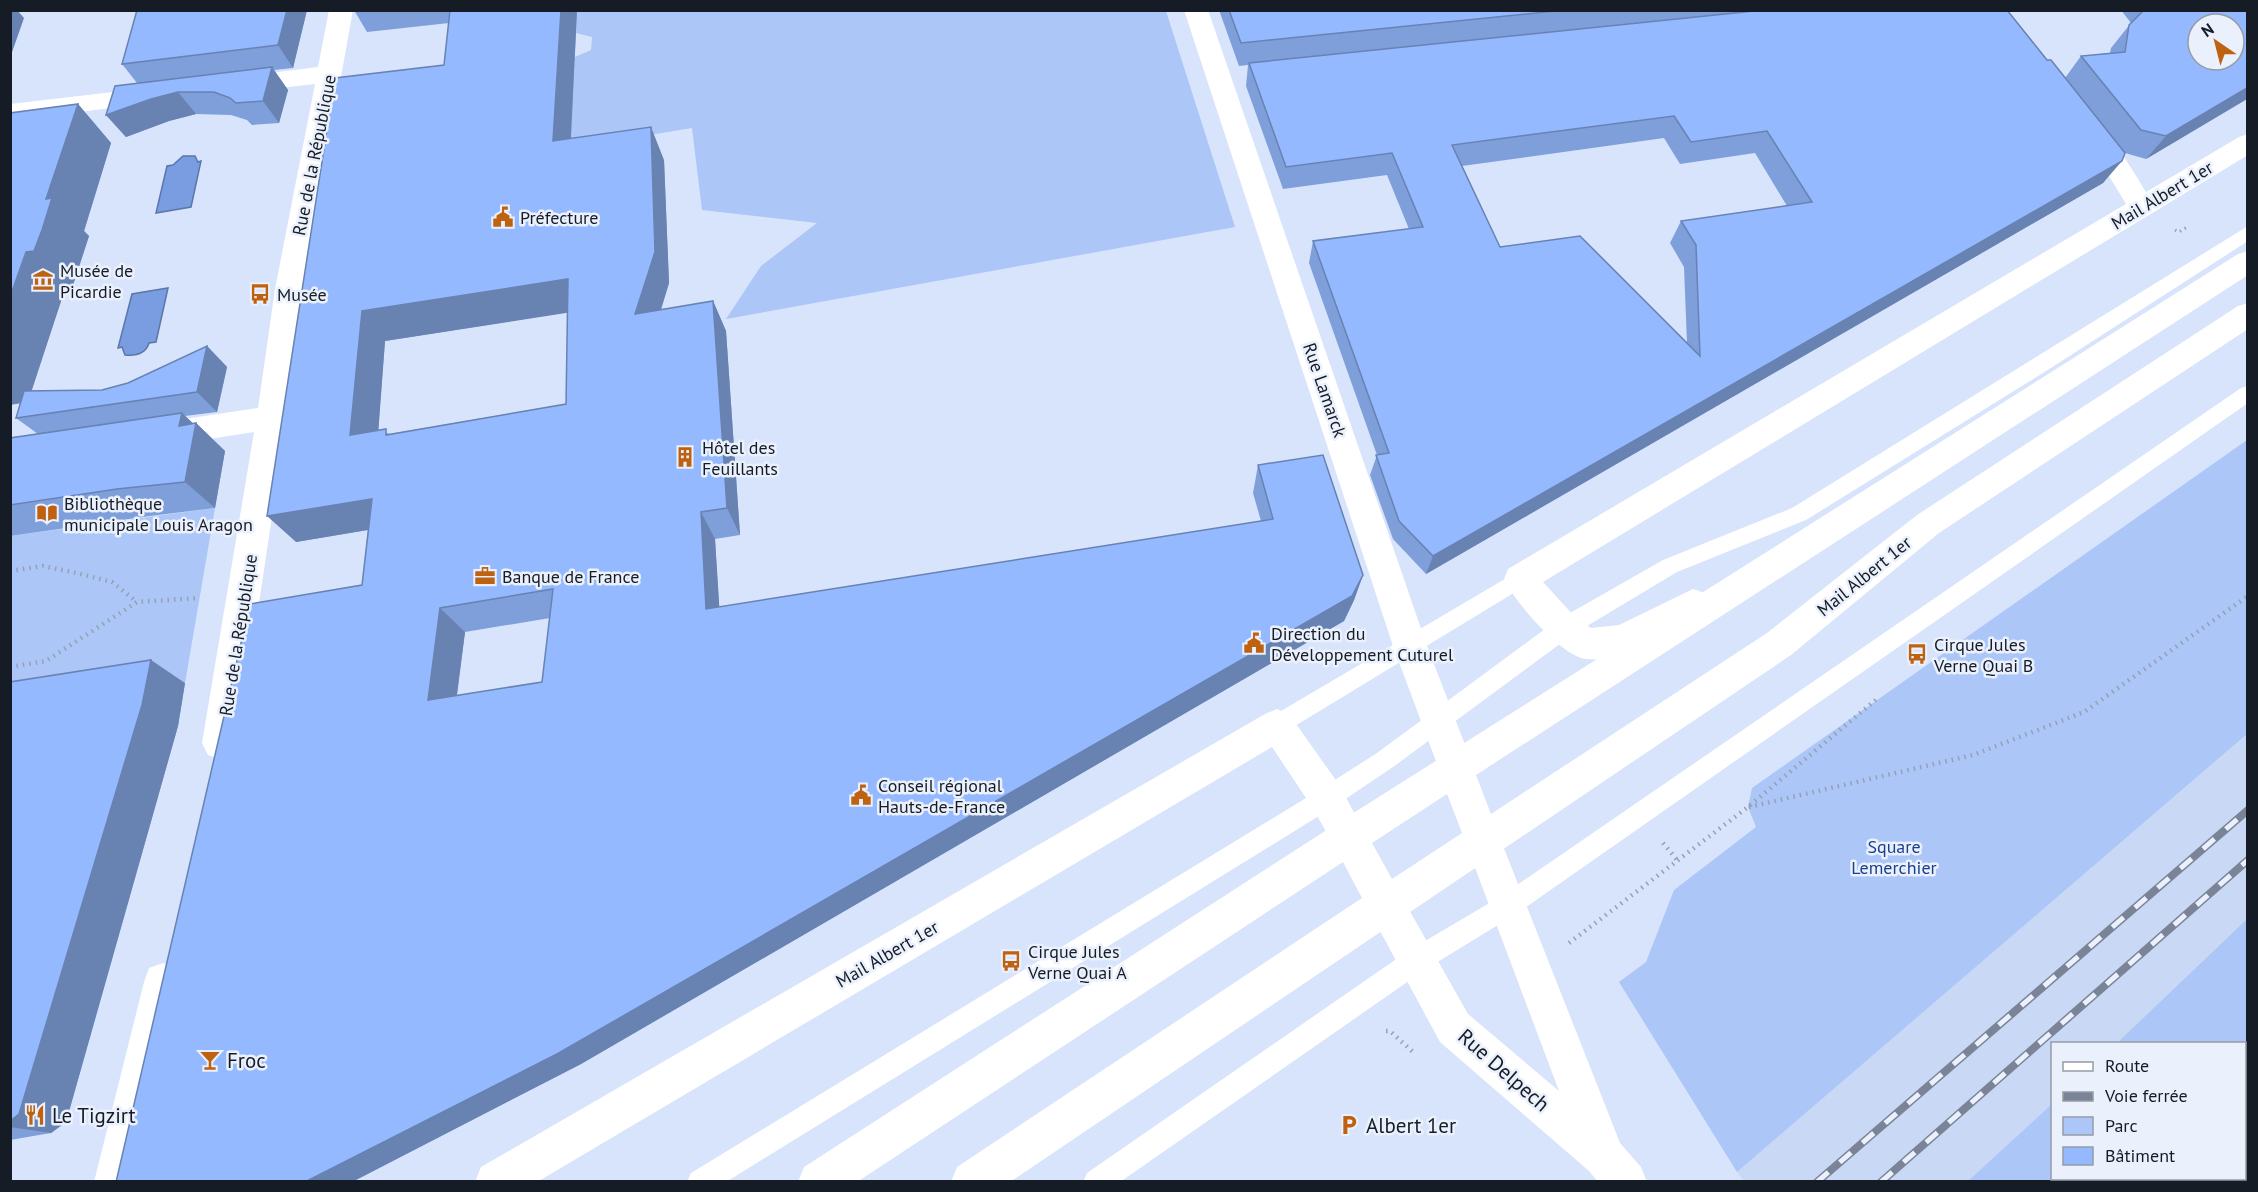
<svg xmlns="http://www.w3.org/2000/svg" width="2258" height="1192" font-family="'PT Sans',sans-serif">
  <rect width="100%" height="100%" fill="#d7e4fc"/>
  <path fill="#c8d8f5" d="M2247 734V919L2117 1043 2052 1044V1104L1968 1181 1745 1182 1737 1172Z"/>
  <g fill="#acc6f8">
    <path d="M577 11H1166L1235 227 726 319 761 266 817 223 702 210 692 128 570 148 575 57 591 50 592 37 576 33Z"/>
    <path d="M2247 440V734L1737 1172 1619 982 1646 962 1674 890 1756 827 1748 807 1752 788Z"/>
    <path d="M215 508 185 683 11 710 10 536Z"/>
    <path d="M2247 919 2248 1089 2245 1093 2244 1044 2117 1043Z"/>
    <path d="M2052 1104V1178L2164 1179 2161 1182 1968 1181Z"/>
  </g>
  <g fill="#7a9de1" stroke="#5c76a9" stroke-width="1.5">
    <path d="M183 156H195L198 162 201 161 191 207 156 213 167 166 173 165Z"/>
    <path d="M168 288 156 342 149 343C146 353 136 356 125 355L122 347 118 348 132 294Z"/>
  </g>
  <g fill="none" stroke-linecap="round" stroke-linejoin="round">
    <path stroke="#95a0b3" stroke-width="3" stroke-dasharray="1.5 4" stroke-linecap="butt" d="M2175 230 2179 232 2189 226"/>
    <g stroke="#95a0b3" stroke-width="4.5" stroke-dasharray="1.5 5" stroke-linecap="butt">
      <path d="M10 571 43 566 77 573 112 582 137 602"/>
      <path d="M10 667 46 661 137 602 198 598"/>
      <path d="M1749 807 1973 755 2084 712 2248 596"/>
      <path d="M1663 843 1677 860"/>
      <path d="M1569 943 1748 807 1878 698"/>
      <path d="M1386 1031H1390L1414 1053"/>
    </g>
    <g fill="#fff" fill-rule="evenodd">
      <path d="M2248 226V241L2054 366 1806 520 1677 572 1572 635 1393 767 1335 806 726 1182H687L691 1173 1319 790 1377 753 1556 621 1663 560 1792 508Z"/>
      <path d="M2248 386V403L1516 914 1426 969 1120 1182H1083L1087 1173 1408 951 1498 898 2241 388Z"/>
      <path d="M1520 570 1527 573 1530 579 1527 585 1285 732 1277 735 1269 732 1266 725 1269 718Z"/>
    </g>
    <g fill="#fff" fill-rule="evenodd">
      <path d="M329 10H353L303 289 294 370 238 743 232 755 220 759 208 755 202 743 254 432 158 447 147 444 143 435 147 426 158 423 258 408 275 289 315 84 237 93 228 91 224 85 228 79 237 77 318 67Z"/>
      <path d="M1184 10H1208L1427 646 1474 768 1469 780 1456 785 1443 780 1393 646Z"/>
      <path d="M156 87 165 89 169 95 165 101 10 121V104Z"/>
      <path d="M2089 123C2110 129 2134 173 2146 192L2239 137 2248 134V155L1543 582 1576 618 1591 628 1619 625 1693 589 1705 593 1710 603 1705 613 1636 650C1622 655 1601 661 1586 659 1561 656 1514 601 1504 579L1508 569 2126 204 2109 176 2076 132 2080 126Z"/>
      <path d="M1277 709 1289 714 1340 786 1367 837 1362 850 1349 855 1336 850 1314 810 1272 747 537 1182H475L481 1167 1265 714Z"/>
      <path d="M163 963 177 968 182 982 136 1182H94L144 982 149 968Z"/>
    </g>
    <path fill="#fff" fill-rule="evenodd" d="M1483 823 1496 828 1620 1143 1641 1167 1647 1182H1598L1589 1171 1440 1042 1373 918 1367 905 1373 892 1386 886 1399 892 1468 1014 1559 1091 1465 841 1470 828Z"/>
    <path fill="#fff" fill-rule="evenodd" d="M2248 251V275L1476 775 1491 814 1767 633 1917 515 2238 306 2248 303V329L1939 533 1791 655 1010 1182H951L957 1167 1362 898 1343 862 857 1182H798L804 1167 1336 824 2238 254ZM1447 794 1462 833 1392 879 1372 843Z"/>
    <g stroke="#7b8496" stroke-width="8">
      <g id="rail">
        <path d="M1817 1182 2248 810"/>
        <path d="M1881 1182 2248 860"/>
      </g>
    </g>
    <use href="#rail" stroke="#eaf1fd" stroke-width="5" stroke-dasharray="15" stroke-linecap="butt"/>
  </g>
  <g fill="#7f9fdb" fill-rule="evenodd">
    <path d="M137 10H307L293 68 274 70 288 90 279 123 252 125 247 120 231 115 196 114 169 121 126 137 106 115 137 83 122 64Z"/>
    <path d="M354 10H577L571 139 664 160 669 283 661 310 713 301 726 331 740 535 715 539 719 607 1261 521 1253 493 1258 465 1363 575 1354 600 1344 621 581 1064 352 1182H116L362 585 368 530 296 542 444 65 449 23 367 32ZM568 312 566 404 390 434 378 430 385 341ZM550 618 542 682 457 696 465 632Z"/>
    <path d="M1219 10H2007L2047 60 2065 78 2081 56 2110 53 2111 48 2131 23 2121 10H2247V99L2146 159 2125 153 2103 183 1426 574 1393 539 1370 475 1377 455 1309 263 1313 241 1409 229 1387 175 1283 189 1246 86 1248 65 1239 66ZM1664 138 1680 164 1755 153 1787 206 1681 221 1670 243 1684 267 1687 343 1500 247 1462 166Z"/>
    <path d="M78 104 111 143 84 231 89 236 79 267 72 288 65 289 31 391 102 390 128 383 207 346 227 367 217 412 185 416 193 424 196 423 225 451 215 508 150 516 10 536V438L38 434 16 418 21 403Z"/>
    <path d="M10 682 185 683 178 726 66 1122 51 1133 10 1140Z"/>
  </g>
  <g fill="#6882b2">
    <path d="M10 10H17L24 18 10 58Z"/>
    <path d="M287 10H307L293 68 278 45Z"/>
    <path d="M561 10H577L569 173 553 141Z"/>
    <path d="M272 67 288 90 279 123 263 101Z"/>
    <path d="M2247 88V99L2146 159 2166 136Z"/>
    <path d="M178 92 196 114 169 121 126 137 106 115 151 99Z"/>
    <path d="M78 104 111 143 84 231 89 236 72 288 65 289 28 402 10 405V297L46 199Z"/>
    <path d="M651 127 664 160 669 283 650 344 635 314Z"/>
    <path d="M2122 161 2103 183 1426 574 1433 556Z"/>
    <path d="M568 279 585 310 385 341 376 463 350 435 362 311Z"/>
    <path d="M713 301 726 331 740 535 727 508Z"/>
    <path d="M207 346 227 367 217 412 197 392Z"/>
    <path d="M182 413 196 426V423L225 451 215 508 185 482 179 426Z"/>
    <path d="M372 499 397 525 296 542 267 516Z"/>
    <path d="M701 512 715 539 721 633 706 609Z"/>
    <path d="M1363 575 1354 600 1344 621 581 1064 352 1182H305Z"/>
    <path d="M440 608 465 632 453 723 428 700Z"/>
    <path d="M151 660 185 683 178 726 66 1122 51 1133 10 1127V1121Z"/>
  </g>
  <g fill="#94b9ff" stroke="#6882b2" stroke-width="1.5" fill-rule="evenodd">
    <path d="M137 10H287L278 45 122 64Z"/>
    <path d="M450 10H561L553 141 651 127 655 252 635 314 713 301 727 508 701 512 706 609 1273 519 1258 465 1323 455 1363 575 1352 596 557 1054 305 1182H116L250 604 362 585 372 499 267 516 335 78 444 65ZM568 279 566 404 386 435V429L350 435 362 311ZM553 589 542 682 428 700 440 608Z"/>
    <path d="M1229 10H1565L1241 43Z"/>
    <path d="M1764 10H2007L2047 60H2051L2125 153 2122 161 1433 556 1399 521 1376 455 1389 453 1313 241 1423 227 1392 153 1286 167 1249 63ZM1674 116 1691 142 1767 131 1812 202 1681 221 1696 245 1700 356 1580 236 1500 247 1452 145Z"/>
    <path d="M2144 10H2247V88L2166 136 2141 130 2081 56 2125 52 2129 25ZM2198 24H2234V60H2198Z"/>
    <path d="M272 67 263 101 236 103 230 98 214 92H178L151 99 106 115 115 86Z"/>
    <path d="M78 104 46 199 52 198 42 230 34 251 26 252 10 297V113Z"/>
    <path d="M207 346 197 392 16 418 24 391 102 390 128 383Z"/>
    <path d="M182 413 179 426 196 423 185 482 117 489 10 505V438Z"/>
    <path d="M151 660 142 705 19 1114 10 1121V682Z"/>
  </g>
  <defs>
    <g id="civic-bare" transform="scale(1.62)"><path d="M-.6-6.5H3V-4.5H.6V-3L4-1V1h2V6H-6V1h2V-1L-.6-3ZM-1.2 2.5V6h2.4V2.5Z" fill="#be6111" stroke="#eaf1fd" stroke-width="2.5" paint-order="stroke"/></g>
    <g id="museum-bare" transform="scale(1.62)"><path d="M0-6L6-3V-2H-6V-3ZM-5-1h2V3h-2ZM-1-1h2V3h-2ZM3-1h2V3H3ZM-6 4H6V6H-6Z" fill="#be6111" stroke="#eaf1fd" stroke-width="2.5" paint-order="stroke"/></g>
    <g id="bus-bare" transform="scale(1.62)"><path d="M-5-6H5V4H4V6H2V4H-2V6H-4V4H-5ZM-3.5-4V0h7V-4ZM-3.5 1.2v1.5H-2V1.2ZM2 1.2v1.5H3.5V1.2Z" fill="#be6111" stroke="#eaf1fd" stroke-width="2.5" paint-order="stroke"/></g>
    <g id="building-bare" transform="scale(1.62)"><path d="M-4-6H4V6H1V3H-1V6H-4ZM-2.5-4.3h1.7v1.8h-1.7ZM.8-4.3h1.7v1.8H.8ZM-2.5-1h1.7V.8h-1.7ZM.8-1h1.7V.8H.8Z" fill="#be6111" stroke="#eaf1fd" stroke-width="2.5" paint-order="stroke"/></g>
    <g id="library-bare" transform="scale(1.62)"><path d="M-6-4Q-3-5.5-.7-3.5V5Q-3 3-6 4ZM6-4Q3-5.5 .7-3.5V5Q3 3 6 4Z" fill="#be6111" stroke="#eaf1fd" stroke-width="2.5" paint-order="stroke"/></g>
    <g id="office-bare" transform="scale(1.62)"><path d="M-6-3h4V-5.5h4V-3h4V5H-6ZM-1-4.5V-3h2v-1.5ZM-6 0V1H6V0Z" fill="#be6111" stroke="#eaf1fd" stroke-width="2.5" paint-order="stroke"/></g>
    <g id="bar-bare" transform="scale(1.62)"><path d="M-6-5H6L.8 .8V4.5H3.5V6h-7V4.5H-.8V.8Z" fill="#be6111" stroke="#eaf1fd" stroke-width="2.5" paint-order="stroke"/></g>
    <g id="restaurant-bare" transform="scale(1.62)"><path d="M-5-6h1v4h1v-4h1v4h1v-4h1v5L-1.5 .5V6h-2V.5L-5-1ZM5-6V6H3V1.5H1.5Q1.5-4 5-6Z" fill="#be6111" stroke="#eaf1fd" stroke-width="2.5" paint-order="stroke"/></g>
    <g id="parking-bare" transform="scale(1.62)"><path d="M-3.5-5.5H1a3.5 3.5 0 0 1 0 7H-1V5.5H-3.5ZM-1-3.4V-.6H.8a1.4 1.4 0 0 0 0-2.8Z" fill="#be6111" stroke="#eaf1fd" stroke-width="2.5" paint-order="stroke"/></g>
  </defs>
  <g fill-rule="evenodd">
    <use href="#civic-bare" x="503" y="217"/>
    <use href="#museum-bare" x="43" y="280"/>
    <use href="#bus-bare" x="260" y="294"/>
    <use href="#building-bare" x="685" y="457"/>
    <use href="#library-bare" x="47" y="513"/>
    <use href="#office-bare" x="485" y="576"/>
    <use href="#civic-bare" x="1254" y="643"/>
    <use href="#bus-bare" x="1917" y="654"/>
    <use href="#civic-bare" x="861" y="795"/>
    <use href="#bus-bare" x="1011" y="961"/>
    <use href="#bar-bare" x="210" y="1060"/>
    <use href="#restaurant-bare" x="35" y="1115"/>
    <use href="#parking-bare" x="1349" y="1125"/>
  </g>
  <g text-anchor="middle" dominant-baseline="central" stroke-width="5" stroke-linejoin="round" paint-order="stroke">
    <g font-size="18" fill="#161c26" stroke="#eaf1fd">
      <text transform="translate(314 155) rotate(-79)">Rue de la République</text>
      <text transform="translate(2162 195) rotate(-31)">Mail Albert 1er</text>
      <text transform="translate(1325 390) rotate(71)">Rue Lamarck</text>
      <text transform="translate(1864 576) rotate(-39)">Mail Albert 1er</text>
      <text transform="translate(238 635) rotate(-81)">Rue de la République</text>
      <text transform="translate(887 954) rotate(-30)">Mail Albert 1er</text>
    </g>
    <g font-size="18" fill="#161c26" stroke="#eaf1fd" text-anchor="start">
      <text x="520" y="217">Préfecture</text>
      <text x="60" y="270">Musée de<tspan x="60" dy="21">Picardie</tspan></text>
      <text x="277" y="294">Musée</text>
      <text x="702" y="447">Hôtel des<tspan x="702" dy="21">Feuillants</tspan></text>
      <text x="64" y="503">Bibliothèque<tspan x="64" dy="21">municipale Louis Aragon</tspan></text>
      <text x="502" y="576">Banque de France</text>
      <text x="1271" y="633">Direction du<tspan x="1271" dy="21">Développement Cuturel</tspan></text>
      <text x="1934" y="644">Cirque Jules<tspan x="1934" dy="21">Verne Quai B</tspan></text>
      <text x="878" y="785">Conseil régional<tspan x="878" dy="21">Hauts-de-France</tspan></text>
      <text x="1028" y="951">Cirque Jules<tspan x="1028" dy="21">Verne Quai A</tspan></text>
    </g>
    <g font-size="18" fill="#1b3f8e" stroke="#eaf1fd">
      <text x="1894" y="846">Square<tspan x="1894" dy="21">Lemerchier</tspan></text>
    </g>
    <g font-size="21" fill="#161c26" stroke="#eaf1fd" text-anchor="start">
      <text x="227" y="1060">Froc</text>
      <text x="52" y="1115">Le Tigzirt</text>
      <text x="1366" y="1125">Albert 1er</text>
    </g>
    <g font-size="21" fill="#161c26" stroke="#eaf1fd">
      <text transform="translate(1504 1070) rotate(41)">Rue Delpech</text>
    </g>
  </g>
  <rect width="2258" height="1192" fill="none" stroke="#161c26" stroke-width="24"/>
  <rect x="2051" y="1042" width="195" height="138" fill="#eaf1fd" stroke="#959ca7" stroke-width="1.5"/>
  <rect x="2063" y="1062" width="30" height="9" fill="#ffffff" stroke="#959ca7" stroke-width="1.5"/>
  <text x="2105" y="1072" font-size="18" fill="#161c26">Route</text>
  <rect x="2063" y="1092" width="30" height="9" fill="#7b8496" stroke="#959ca7" stroke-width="1.5"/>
  <text x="2105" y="1102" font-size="18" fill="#161c26">Voie ferrée</text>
  <rect x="2063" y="1117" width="30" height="18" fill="#acc6f8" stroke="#959ca7" stroke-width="1.5"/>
  <text x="2105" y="1132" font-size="18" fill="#161c26">Parc</text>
  <rect x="2063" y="1147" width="30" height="18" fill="#94b9ff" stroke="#959ca7" stroke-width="1.5"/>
  <text x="2105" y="1162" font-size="18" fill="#161c26">Bâtiment</text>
  <g transform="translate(2216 42) rotate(325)"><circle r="28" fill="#eaf1fd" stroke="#959ca7" stroke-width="1.5"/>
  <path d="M0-4.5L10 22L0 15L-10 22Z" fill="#be6111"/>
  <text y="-9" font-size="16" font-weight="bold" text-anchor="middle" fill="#161c26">N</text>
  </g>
</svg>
